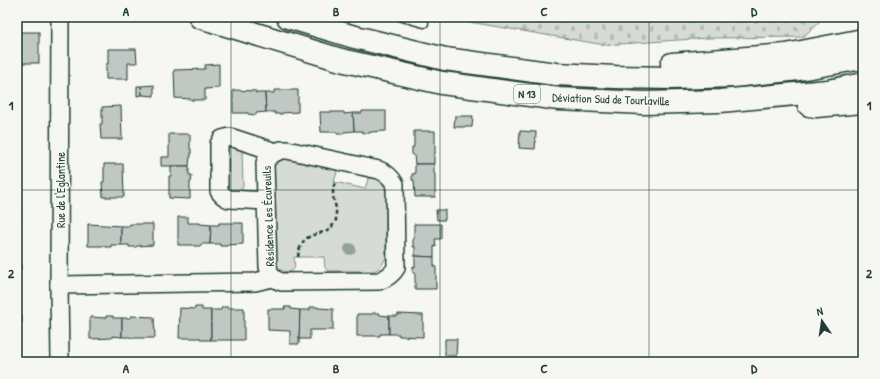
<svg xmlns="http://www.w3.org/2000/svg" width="880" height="379" font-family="'Patrick Hand',sans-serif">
  <defs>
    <pattern id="cemetery-stones" width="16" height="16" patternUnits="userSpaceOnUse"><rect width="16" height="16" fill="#d6dbd6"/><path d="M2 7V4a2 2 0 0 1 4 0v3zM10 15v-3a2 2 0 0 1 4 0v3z" fill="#b7bdb8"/></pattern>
  </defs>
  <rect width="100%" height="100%" fill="#f6f6f2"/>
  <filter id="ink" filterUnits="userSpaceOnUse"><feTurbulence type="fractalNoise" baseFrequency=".025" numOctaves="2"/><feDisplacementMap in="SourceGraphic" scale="8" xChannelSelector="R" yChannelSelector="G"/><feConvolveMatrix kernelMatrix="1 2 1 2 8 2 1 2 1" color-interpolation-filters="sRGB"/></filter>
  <g filter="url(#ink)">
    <g fill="#d6dbd6" stroke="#7a8c85">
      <path d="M226 144 242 149 243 186 242 188C236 190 230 191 225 188Z"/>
      <path d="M287 158 335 169 337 172 334 182H335L365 189 368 179 369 178C380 177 384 183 386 193V257C383 264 380 269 373 271H328C323 268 325 262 324 257H294C294 261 296 268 293 270 288 274 279 270 275 267L273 169C276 163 280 161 287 158Z"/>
    </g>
    <path fill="url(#cemetery-stones)" stroke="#7a8c85" d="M412 17H824L803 37 708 38 605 45 475 23Z"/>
    <g fill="#c1c8c3" stroke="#1f3d34">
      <rect x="17" y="32" width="22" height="31"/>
      <path d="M108 49H136L137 63H128V79H106V64H108Z"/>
      <path d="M219 64V88L205 89V100H191V99L175 98 174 70 205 69V65Z"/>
      <path d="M154 85V96L142 95 141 86Z"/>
      <path d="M137 86H141L142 95 137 96Z"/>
      <path d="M233 90 256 91V93H265L266 112 256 113V115L248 114V113H233Z"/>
      <path d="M274 90H298V112L282 113V114H275V112H266L265 93H274Z"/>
      <path d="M121 106 122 139H101L100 124H102V107Z"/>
      <path d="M362 111H386V131L370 132V133H363L362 131H354L353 113H362Z"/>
      <path d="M320 112H344V114L353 113 354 131 344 132 343 134H337V132H321Z"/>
      <path d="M455 116H473L472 127H454Z"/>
      <path d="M414 131H435V154H434V164H415L414 155H412V147H414Z"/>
      <path d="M520 131 536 132 535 149 519 148Z"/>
      <path d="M169 134H190V149H191V157H190L189 166H161V157H169Z"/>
      <path d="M104 164H123L124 197H103L102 182H104Z"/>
      <path d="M415 164H434V173L435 174V197H415L414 180H412V174H415Z"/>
      <path d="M171 166H189V175H192L191 182H190V199L169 198V176H171Z"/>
      <rect x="17" y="210" width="4" height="9"/>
      <path d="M436 210H445V220H437Z"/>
      <path d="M178 217H188V223H200V224L211 225 210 244H201V246H194L193 245H178Z"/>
      <path d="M219 223H243V244L227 245V246H220V244H210L211 225H219Z"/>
      <path d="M88 224 121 226V245H111V247H105V246H88Z"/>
      <path d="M130 224H153V245L137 246 136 247H129V245H121V226H129Z"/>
      <path d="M414 224H441V239H435L436 247 434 246V257L415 256V246L413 247V239H414Z"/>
      <path d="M17 226 18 262H21V270H17L18 315H22V323H18V362H17Z"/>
      <path d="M415 256 434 257V266H436V289H415V273H413V266L415 267Z"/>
      <path d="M195 307H202V310H211V340H201V338H179L180 308 195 309Z"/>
      <path d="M222 307H228V308H244V340H211V310H221Z"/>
      <path d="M284 307H291V309L300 310 299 344H290V331L268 330V309H285Z"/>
      <path d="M310 307H318V308L333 309V330H310V339H299L300 310H310Z"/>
      <path d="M373 313H379L380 315 389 316V334H380V336H357V314H373Z"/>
      <path d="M398 314 423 315V337L399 336V334H389V316H398Z"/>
      <path d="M106 316H113V318H122V337L112 336V338L90 339V317L106 318Z"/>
      <path d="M131 316 154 317 155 338H132L131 337H122V318H131Z"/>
      <path d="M445 339H457L456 356H445Z"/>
    </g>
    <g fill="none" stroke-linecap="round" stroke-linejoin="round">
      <g stroke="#1f3d34" stroke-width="11">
        <path id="lane" d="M402 17 424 23"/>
      </g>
      <g stroke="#1f3d34" stroke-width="20">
        <g id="street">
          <path d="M281 150H287L379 170C387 173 391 177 395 184L396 268C392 275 387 278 379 281L282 282C274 280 270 276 268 267L265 163C268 155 274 153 281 150Z"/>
          <path d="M266 201 229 199C224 197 221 195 219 191V144L222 139 230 137 276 152"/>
          <path d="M59 285 255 282 272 278"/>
          <path d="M60 362 59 285 60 17"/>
        </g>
      </g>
      <g stroke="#1f3d34" stroke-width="25">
        <g id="highway">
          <path d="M200 17 341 60 442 83 559 99 644 103 720 101 828 91 863 84"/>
          <path d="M288 17 351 36 445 59 556 74 615 77 672 78 733 76 799 69 863 58"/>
          <path d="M672 64 786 55 863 40"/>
          <path d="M809 105 816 106 863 102"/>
        </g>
      </g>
      <g stroke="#1f3d34" stroke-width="2.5" stroke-dasharray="4 3" stroke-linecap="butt">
        <path d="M298 257C301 234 312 236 330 230L336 220V208L333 197V190L335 182"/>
        <path d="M167 362 221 359 241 361 245 362"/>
      </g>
      <use href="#lane" stroke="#f6f6f2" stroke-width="8"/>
      <use href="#street" stroke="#f6f6f2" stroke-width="17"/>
      <use href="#highway" stroke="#f6f6f2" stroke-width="22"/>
    </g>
    <circle fill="#94a29b" cx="350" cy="249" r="6"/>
  </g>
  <path fill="none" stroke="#1f3d34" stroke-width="1" stroke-opacity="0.55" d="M231 17V362M440 17V362M649 17V362M17 190H863"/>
  <g text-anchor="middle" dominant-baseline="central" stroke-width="3" stroke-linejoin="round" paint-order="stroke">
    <rect fill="#f6f6f2" stroke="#60746d" stroke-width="1" x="514" y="85" width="26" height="18" rx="3"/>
    <g font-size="11" font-weight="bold" fill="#1f3d34">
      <text x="527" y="94">N 13</text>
    </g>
    <g font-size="12" fill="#1f3d34" stroke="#f6f6f2">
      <text transform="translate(611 99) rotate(2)">Déviation Sud de Tourlaville</text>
      <text transform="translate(60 190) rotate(-90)">Rue de l'Eglantine</text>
      <text transform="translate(268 216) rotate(-92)">Résidence Les Écureuils</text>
    </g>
  </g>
  <rect width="880" height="379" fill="none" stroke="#f6f6f2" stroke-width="44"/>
  <g transform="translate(822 321) rotate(347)" stroke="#f6f6f2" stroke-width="3" paint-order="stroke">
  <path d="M0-3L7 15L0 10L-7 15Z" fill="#1f3d34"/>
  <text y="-6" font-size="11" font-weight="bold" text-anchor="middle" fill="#1f3d34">N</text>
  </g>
  <rect x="22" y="22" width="836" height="335" fill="none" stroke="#1f3d34" stroke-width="1.5"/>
  <g font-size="13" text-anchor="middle" font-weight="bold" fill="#1f3d34">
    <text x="126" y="16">A</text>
    <text x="336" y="16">B</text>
    <text x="544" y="16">C</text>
    <text x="754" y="16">D</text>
    <text x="11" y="110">1</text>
    <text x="869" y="110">1</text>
    <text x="11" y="278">2</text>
    <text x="869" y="278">2</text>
    <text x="126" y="373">A</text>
    <text x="336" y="373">B</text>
    <text x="544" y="373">C</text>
    <text x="754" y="373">D</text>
  </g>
</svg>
